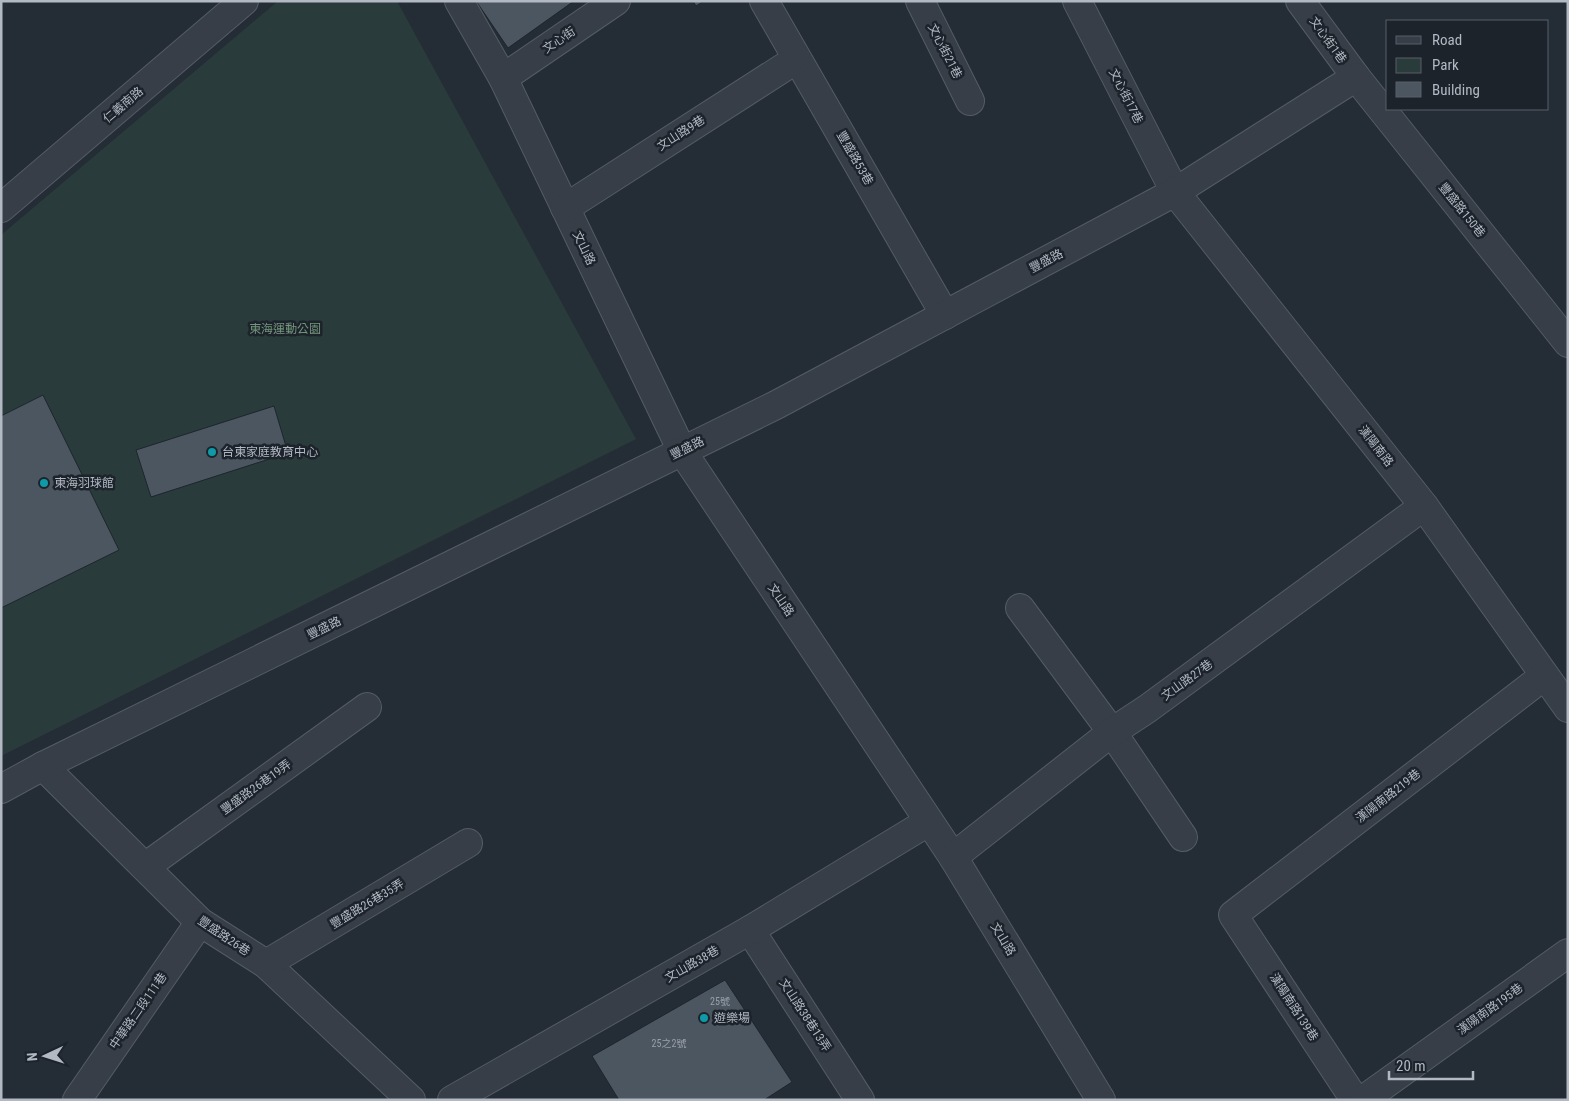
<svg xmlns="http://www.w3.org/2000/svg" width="1569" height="1101" font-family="'Roboto Condensed','Noto Sans TC',sans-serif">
  <rect width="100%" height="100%" fill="#242c36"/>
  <path fill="#2a3b3b" d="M278 1H397L636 439 1 756V235Z"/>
  <g fill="#4c5661" stroke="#1e252d">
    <path d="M476 1H574L508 48Z"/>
    <path d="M693 1H704L696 6Z"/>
    <path d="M43 395 119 550 1 608V416Z"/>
    <path d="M274 406 288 453 151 497 136 450Z"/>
    <path d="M725 980 792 1082 764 1100H619L592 1056Z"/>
  </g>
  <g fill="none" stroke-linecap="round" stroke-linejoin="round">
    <g stroke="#555c64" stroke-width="30">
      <g id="minor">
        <path d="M459 1 503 78 682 451 953 857 1101 1100"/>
        <path d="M764 1 945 315"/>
        <path d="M920 1 970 101"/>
        <path d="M1077 1 1175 192 1424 506 1568 708"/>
        <path d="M1300 1 1356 77 1568 343"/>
        <path d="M503 78 616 1"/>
        <path d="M1 208 244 1"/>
        <path d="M565 208 797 59"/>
        <path d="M1020 608 1112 732 1183 837"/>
        <path d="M43 766 200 922 266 964 411 1100"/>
        <path d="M1 789 43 766 776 405 1175 192 1356 77"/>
        <path d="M953 857 1112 732 1147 709 1424 506"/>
        <path d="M145 867 367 707"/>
        <path d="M750 930 860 1100"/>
        <path d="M266 964 468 843"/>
        <path d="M77 1100 200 922"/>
        <path d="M452 1100 750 930 928 822"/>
        <path d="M1355 1100 1233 915 1544 676"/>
        <path d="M1363 1100 1568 953"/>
      </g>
    </g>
    <use href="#minor" stroke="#373e47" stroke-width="28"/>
  </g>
  <g fill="#0f9aa8" stroke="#1c232b" stroke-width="2">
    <circle cx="212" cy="452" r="5"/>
    <circle cx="44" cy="483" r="5"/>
    <circle cx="704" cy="1018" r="5"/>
  </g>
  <g text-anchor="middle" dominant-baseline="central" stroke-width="5" stroke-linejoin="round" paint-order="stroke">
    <g font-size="10" fill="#98a0aa">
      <text x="720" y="1001">25號</text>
      <text x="669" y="1043">25之2號</text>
    </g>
    <g font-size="12" fill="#b2b9c3" stroke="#1c232b">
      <text transform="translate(559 40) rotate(-34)">文心街</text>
      <text transform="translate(1328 40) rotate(54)">文心街1巷</text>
      <text transform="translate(945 51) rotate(63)">文心街21巷</text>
      <text transform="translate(1126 96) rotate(63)">文心街17巷</text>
      <text transform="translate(123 105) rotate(-40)">仁義南路</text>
      <text transform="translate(681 133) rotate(-33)">文山路9巷</text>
      <text transform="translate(855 158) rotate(60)">豐盛路53巷</text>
      <text transform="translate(1462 210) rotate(51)">豐盛路150巷</text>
      <text transform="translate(584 248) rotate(64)">文山路</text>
      <text transform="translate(1046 261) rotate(-28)">豐盛路</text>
      <text transform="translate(1376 446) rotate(52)">漢陽南路</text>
      <text transform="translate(687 448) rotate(-26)">豐盛路</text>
      <text transform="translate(781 600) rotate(56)">文山路</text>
      <text transform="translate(324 628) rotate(-26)">豐盛路</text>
      <text transform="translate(1187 680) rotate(-36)">文山路27巷</text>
      <text transform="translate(256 787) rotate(-36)">豐盛路26巷19弄</text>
      <text transform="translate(1388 796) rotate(-38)">漢陽南路219巷</text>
      <text transform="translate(367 904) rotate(-31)">豐盛路26巷35弄</text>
      <text transform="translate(224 936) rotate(34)">豐盛路26巷</text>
      <text transform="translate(1003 939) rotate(59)">文山路</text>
      <text transform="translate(692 964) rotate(-30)">文山路38巷</text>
      <text transform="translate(1294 1007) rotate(57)">漢陽南路139巷</text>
      <text transform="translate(1490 1009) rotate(-36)">漢陽南路195巷</text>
      <text transform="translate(138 1011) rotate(-55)">中華路二段111巷</text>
      <text transform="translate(805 1015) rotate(57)">文山路38巷13弄</text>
    </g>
    <g font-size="12" fill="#73967b" stroke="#1c232b">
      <text x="285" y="329">東海運動公園</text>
    </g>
    <g font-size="12" fill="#b2b9c3" stroke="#1c232b" text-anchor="start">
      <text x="222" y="452">台東家庭教育中心</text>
      <text x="54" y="483">東海羽球館</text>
      <text x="714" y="1018">遊樂場</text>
    </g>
  </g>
  <rect width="1569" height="1101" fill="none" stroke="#b2b9c3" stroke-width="5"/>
  <rect x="1386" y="20" width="162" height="90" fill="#1c232b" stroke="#585f68"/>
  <rect x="1396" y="36" width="25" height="8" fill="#373e47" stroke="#585f68"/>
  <text x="1432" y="45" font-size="15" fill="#b2b9c3">Road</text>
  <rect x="1396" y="58" width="25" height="15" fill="#2a3b3b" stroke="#585f68"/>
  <text x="1432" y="70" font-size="15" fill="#b2b9c3">Park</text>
  <rect x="1396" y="82" width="25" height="15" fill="#4c5661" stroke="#585f68"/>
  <text x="1432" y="95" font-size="15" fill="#b2b9c3">Building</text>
  <g transform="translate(45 1056) rotate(266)" stroke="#1c232b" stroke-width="4" paint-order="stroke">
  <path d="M0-4L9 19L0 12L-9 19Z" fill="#b2b9c3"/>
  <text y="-8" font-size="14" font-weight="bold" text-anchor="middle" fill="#b2b9c3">N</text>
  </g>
  <path d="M1389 1071v8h84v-8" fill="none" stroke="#b2b9c3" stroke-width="2.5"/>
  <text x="1396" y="1071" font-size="15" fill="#b2b9c3" stroke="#1c232b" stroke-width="4" paint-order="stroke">20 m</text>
</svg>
